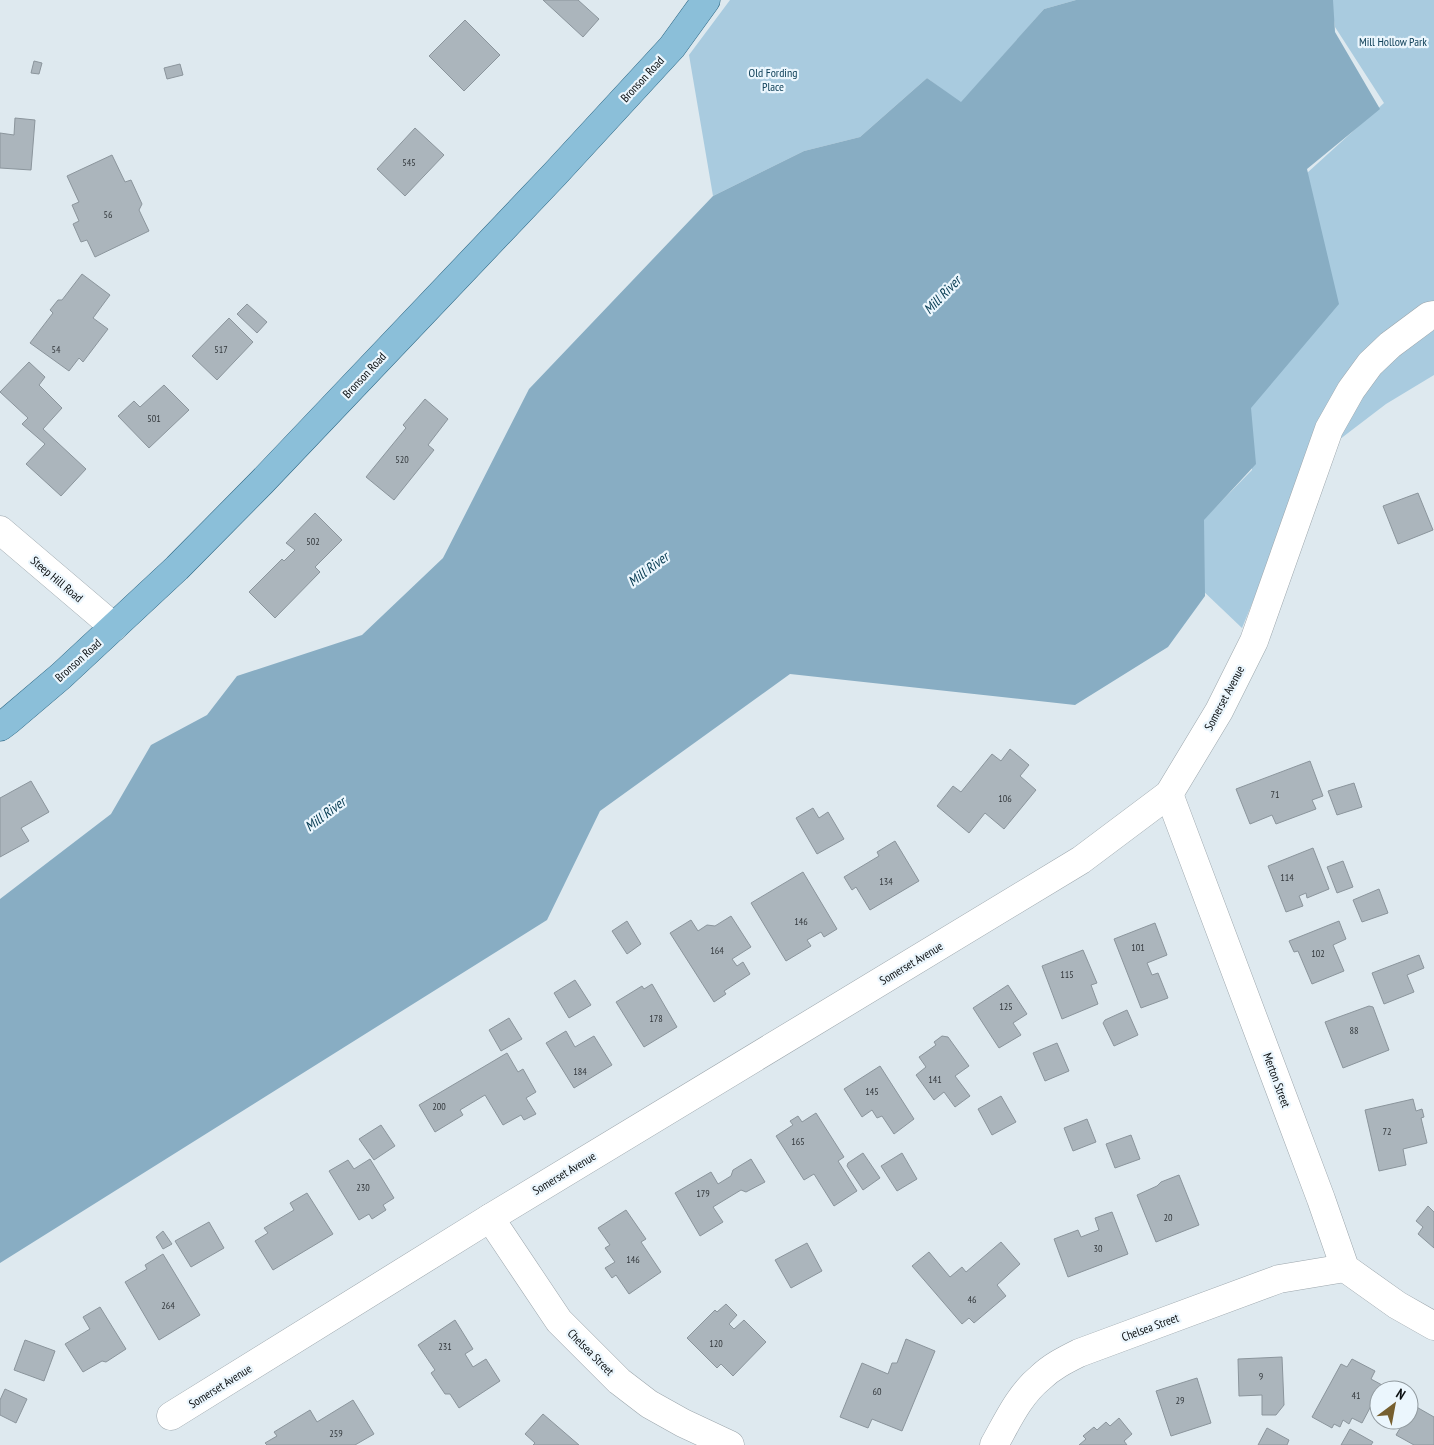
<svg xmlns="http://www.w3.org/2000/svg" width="1434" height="1445" font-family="'PT Sans Narrow',sans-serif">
  <rect width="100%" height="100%" fill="#dee9ef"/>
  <g fill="#a9cbdf">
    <path d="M730 0H1076L1044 9 961 103 927 78 860 137 804 151 713 196 689 55Z"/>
    <path d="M1331 0H1434V375L1386 404 1310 462 1242 628 1200 588 1203 520 1252 470 1250 403 1307 173 1384 103 1335 27Z"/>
  </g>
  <path fill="#88adc3" d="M1076 0H1333L1335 32 1380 109 1307 169 1339 304 1251 408 1256 464 1204 520 1205 596 1168 647 1075 705 790 674 600 811 547 920 0 1263V899L111 814 151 745 207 715 237 676 362 635 443 558 529 389 713 196 804 151 860 137 927 78 961 102 1044 9Z"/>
  <g fill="#abb5bc" stroke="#8b959c">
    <path d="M543 0H578L599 19 583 37Z"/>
    <path d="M465 20 500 55 464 91 429 56Z"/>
    <path d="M34 61 42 63 39 74 31 73Z"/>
    <path d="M180 64 183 75 167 79 164 68Z"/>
    <path d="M15 118 35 120 31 170 0 168V133L14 135Z"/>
    <path d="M415 128 444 155 405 196 377 169Z"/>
    <path d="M112 155 125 182 131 180 142 204 139 210 149 231 95 257 87 240 81 242 73 224 79 221 72 205 79 202 67 176Z"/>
    <path d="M82 274 110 295 93 318 108 329 83 362 79 358 69 371 30 343 53 313 50 310 58 300H62Z"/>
    <path d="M247 304 267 322 257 333 237 314Z"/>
    <path d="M229 318 253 342 217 380 192 356Z"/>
    <path d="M29 362 45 377 39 385 62 408 43 429 86 469 61 496 26 464 45 444 22 424 28 418 0 392Z"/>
    <path d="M164 385 189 410 149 448 118 416 134 401 140 407Z"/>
    <path d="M425 399 448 419 428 445 434 450 394 500 366 477 406 428 403 425Z"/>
    <path d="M1418 493 1433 530 1398 544 1383 506Z"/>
    <path d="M315 513 342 540 315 567 320 572 275 618 249 592 282 559 284 561 295 550 286 543Z"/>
    <path d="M1010 749 1029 765 1020 776 1036 790 1004 829 985 813 969 833 937 806 953 786 961 792 992 754 1001 761Z"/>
    <path d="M1310 761 1323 796 1312 800 1316 809 1276 824 1272 815 1250 824 1236 789Z"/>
    <path d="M31 781 49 812 21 828 29 841 0 857V798Z"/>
    <path d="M1354 783 1362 807 1337 815 1328 791Z"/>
    <path d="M813 808 819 818 828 812 844 839 817 854 796 818Z"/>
    <path d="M895 841 919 881 870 910 856 887 852 890 844 877 879 856 877 852Z"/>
    <path d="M1313 848 1329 889 1307 898 1306 893 1299 896 1303 906 1286 912 1268 866Z"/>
    <path d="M1343 861 1353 887 1337 893 1327 867Z"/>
    <path d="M803 872 837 929 824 937 821 932 807 940 811 946 786 961 751 903Z"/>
    <path d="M1379 889 1388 913 1362 922 1353 900Z"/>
    <path d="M731 916 751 947 732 959 737 966 743 962 750 974 724 991 726 994 714 1002 670 933 691 920 698 931 707 925 715 926Z"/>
    <path d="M627 921 641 944 627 954 612 931Z"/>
    <path d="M1339 921 1346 939 1333 945 1344 971 1312 984 1298 951 1294 952 1289 941Z"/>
    <path d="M1155 923 1167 955 1147 963 1152 975 1158 973 1168 998 1141 1008 1114 939Z"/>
    <path d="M1083 950 1097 983 1091 985 1098 1004 1062 1019 1042 966Z"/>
    <path d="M1419 955 1424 968 1407 975 1414 992 1384 1004 1372 973Z"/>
    <path d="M575 980 591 1005 569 1018 554 993Z"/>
    <path d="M652 984 677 1027 644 1047 616 1002 642 986 644 989Z"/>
    <path d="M1008 985 1027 1014 1013 1023 1021 1035 999 1048 973 1008Z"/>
    <path d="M1369 1006 1373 1007 1389 1050 1343 1068 1325 1022Z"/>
    <path d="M1127 1010 1138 1035 1114 1046 1103 1023 1105 1020Z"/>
    <path d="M509 1018 522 1039 501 1051 489 1030Z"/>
    <path d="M566 1031 575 1047 594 1036 612 1065 574 1088 546 1043Z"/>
    <path d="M942 1036 948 1037 969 1066 955 1076 970 1096 955 1107 944 1092 934 1100 916 1075 926 1067 919 1057 936 1045 934 1042Z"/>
    <path d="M1057 1043 1069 1071 1045 1081 1033 1053Z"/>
    <path d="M507 1053 518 1072 523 1069 536 1092 526 1098 536 1114 524 1120 521 1115 503 1125 485 1095 460 1110 463 1115 435 1132 419 1105Z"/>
    <path d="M880 1066 914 1119 894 1134 882 1116 877 1118 872 1110 862 1117 844 1089Z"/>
    <path d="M1001 1096 1016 1122 992 1135 978 1109Z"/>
    <path d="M1413 1099 1416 1111 1422 1109 1424 1117 1421 1118 1427 1143 1403 1149 1406 1165 1379 1171 1365 1110Z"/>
    <path d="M816 1113 844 1157 838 1161 857 1191 834 1206 814 1174 804 1180 776 1136 793 1125 790 1121 798 1116 802 1122Z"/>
    <path d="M1087 1119 1096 1142 1073 1151 1064 1128Z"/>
    <path d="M381 1125 395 1146 374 1160 359 1139Z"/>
    <path d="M1131 1135 1140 1159 1115 1168 1106 1144Z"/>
    <path d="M863 1153 880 1178 863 1190 847 1166 848 1163Z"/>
    <path d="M902 1153 917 1179 897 1191 881 1166Z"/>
    <path d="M370 1159 394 1198 383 1205 386 1210 372 1219 369 1214 359 1220 329 1171 348 1160 354 1169Z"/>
    <path d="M751 1159 765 1182 746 1192 741 1190 713 1207 723 1222 700 1236 675 1193 711 1172 718 1184 731 1176 733 1170Z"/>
    <path d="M1179 1175 1199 1225 1156 1242 1137 1195 1157 1186 1161 1182Z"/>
    <path d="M307 1193 333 1234 273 1270 255 1241 268 1233 264 1228 294 1210 290 1203Z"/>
    <path d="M1428 1206 1434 1212V1248L1418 1234 1423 1227 1416 1221Z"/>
    <path d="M626 1210 646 1239 641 1242 661 1272 629 1294 616 1275 612 1278 605 1268 615 1262 605 1248 610 1245 598 1228Z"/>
    <path d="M1112 1212 1128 1254 1068 1277 1054 1239 1078 1230 1081 1237 1099 1230 1095 1218Z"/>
    <path d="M209 1222 224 1248 191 1267 175 1241Z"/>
    <path d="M163 1231 172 1244 163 1249 156 1237Z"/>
    <path d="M1001 1242 1020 1264 997 1285 1006 1296 974 1323 969 1318 962 1324 912 1266 929 1252 950 1277 962 1267 966 1272Z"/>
    <path d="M807 1243 822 1271 791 1288 775 1260Z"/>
    <path d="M163 1254 200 1315 159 1340 125 1282 147 1269 145 1265Z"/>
    <path d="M726 1304 737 1315 729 1324 734 1329 744 1320 766 1342 733 1376 721 1364 717 1368 687 1338 715 1310 717 1312Z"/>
    <path d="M100 1307 126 1349 106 1362 102 1361 83 1372 65 1344 90 1329 83 1317Z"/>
    <path d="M455 1320 473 1349 465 1354 473 1367 486 1359 500 1381 459 1408 450 1394H445L431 1373 435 1370 418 1345Z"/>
    <path d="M906 1339 935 1351 902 1431 872 1419 868 1428 840 1417 862 1363 888 1374 892 1363H897Z"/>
    <path d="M25 1340 55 1351 44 1381 14 1370Z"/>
    <path d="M1282 1357 1284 1405 1276 1415H1262V1395L1239 1396 1238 1359Z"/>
    <path d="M1352 1359 1375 1371 1371 1379 1382 1385 1362 1423 1352 1418 1349 1424 1343 1420 1340 1427 1334 1424 1332 1428 1312 1417 1341 1364 1347 1367Z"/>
    <path d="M1197 1378 1211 1423 1171 1436 1156 1391Z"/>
    <path d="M5 1389 27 1399 16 1423 0 1415V1400Z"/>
    <path d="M353 1400 374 1434 355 1445H267L265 1443 277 1436 274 1432 310 1410 317 1422Z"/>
    <path d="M1413 1405 1434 1417V1445H1414L1396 1435 1405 1420H1409V1413Z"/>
    <path d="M543 1414 579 1445H533L535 1443 525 1434Z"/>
    <path d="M1119 1418 1132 1434 1124 1441 1127 1445H1079L1086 1439 1083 1436 1094 1427 1097 1430 1106 1422 1110 1426Z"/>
    <path d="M1267 1428 1289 1440 1287 1445H1258Z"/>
    <path d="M1350 1429 1373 1442 1371 1445H1341Z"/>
  </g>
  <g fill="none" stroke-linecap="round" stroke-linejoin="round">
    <g stroke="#9ca6ac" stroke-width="29">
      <g id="minor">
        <path d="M0 530 114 627"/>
        <path d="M1169 794 1321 1199 1345 1268 1397 1305 1434 1326"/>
        <path d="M490 1218 559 1321 619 1381 649 1404 683 1423 730 1445"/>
        <path d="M171 1416 490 1218 1081 860 1169 794 1219 711 1254 641 1329 429 1351 390 1370 364 1390 345 1429 316 1434 315"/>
        <path d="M994 1445C1007 1422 1019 1395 1040 1378 1051 1367 1065 1360 1079 1353L1279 1279 1345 1268"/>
      </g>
    </g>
    <g stroke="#2c6683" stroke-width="29">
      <path id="major" d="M0 727 8 721 61 676 177 568 262 482 555 174 672 47 706 0"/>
    </g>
    <use href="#minor" stroke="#fff" stroke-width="28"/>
    <use href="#major" stroke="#8bbfd9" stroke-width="28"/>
  </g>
  <g text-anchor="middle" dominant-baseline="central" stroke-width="4.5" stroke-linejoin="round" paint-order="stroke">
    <g font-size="10" fill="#33383c">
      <text x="409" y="162">545</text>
      <text x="108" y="214">56</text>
      <text x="56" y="349">54</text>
      <text x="221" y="349">517</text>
      <text x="154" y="418">501</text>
      <text x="402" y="459">520</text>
      <text x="313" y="541">502</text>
      <text x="1275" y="794">71</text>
      <text x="1005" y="798">106</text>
      <text x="1287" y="877">114</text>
      <text x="886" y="881">134</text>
      <text x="801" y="921">146</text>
      <text x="1138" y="947">101</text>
      <text x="717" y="950">164</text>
      <text x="1318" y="953">102</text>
      <text x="1067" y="974">115</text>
      <text x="1006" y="1006">125</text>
      <text x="656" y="1018">178</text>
      <text x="1354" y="1030">88</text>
      <text x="580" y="1071">184</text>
      <text x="935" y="1079">141</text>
      <text x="872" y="1091">145</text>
      <text x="439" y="1106">200</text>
      <text x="1387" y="1131">72</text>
      <text x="798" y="1141">165</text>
      <text x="363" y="1187">230</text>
      <text x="703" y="1193">179</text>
      <text x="1168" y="1217">20</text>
      <text x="1098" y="1248">30</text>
      <text x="633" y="1259">146</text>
      <text x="972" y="1299">46</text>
      <text x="168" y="1305">264</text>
      <text x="716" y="1343">120</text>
      <text x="445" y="1346">231</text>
      <text x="1261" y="1376">9</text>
      <text x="877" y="1391">60</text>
      <text x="1356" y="1395">41</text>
      <text x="1180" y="1400">29</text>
      <text x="336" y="1433">259</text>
    </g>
    <g font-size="12" fill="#104159" stroke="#ebf6fd">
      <text x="1393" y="41">Mill Hollow Park</text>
      <text x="773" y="72">Old Fording<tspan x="773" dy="14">Place</tspan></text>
    </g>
    <g font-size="12" fill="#0b0f11" stroke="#ebf6fd">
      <text transform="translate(642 79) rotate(-47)">Bronson Road</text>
      <text transform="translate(364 375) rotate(-47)">Bronson Road</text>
      <text transform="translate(57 579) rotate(40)">Steep Hill Road</text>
      <text transform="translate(78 660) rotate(-42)">Bronson Road</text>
      <text transform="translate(1224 698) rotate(-62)">Somerset Avenue</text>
      <text transform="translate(911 963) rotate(-31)">Somerset Avenue</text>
      <text transform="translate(1277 1080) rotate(70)">Merton Street</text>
      <text transform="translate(564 1173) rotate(-31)">Somerset Avenue</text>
      <text transform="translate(1150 1327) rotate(-20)">Chelsea Street</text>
      <text transform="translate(591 1352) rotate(45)">Chelsea Street</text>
      <text transform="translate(220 1386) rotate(-32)">Somerset Avenue</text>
    </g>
    <g font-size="14" font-style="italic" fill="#03384f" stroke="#ebf6fd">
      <text transform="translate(942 295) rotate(-46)">Mill River</text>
      <text transform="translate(648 569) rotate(-37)">Mill River</text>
      <text transform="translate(325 814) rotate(-37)">Mill River</text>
    </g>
  </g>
  <g transform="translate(1394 1405) rotate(32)"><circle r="24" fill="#ebf6fd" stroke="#919a9f"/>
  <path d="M0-4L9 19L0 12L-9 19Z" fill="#765f2f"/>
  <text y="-8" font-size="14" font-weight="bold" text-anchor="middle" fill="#0b0f11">N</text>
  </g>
</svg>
